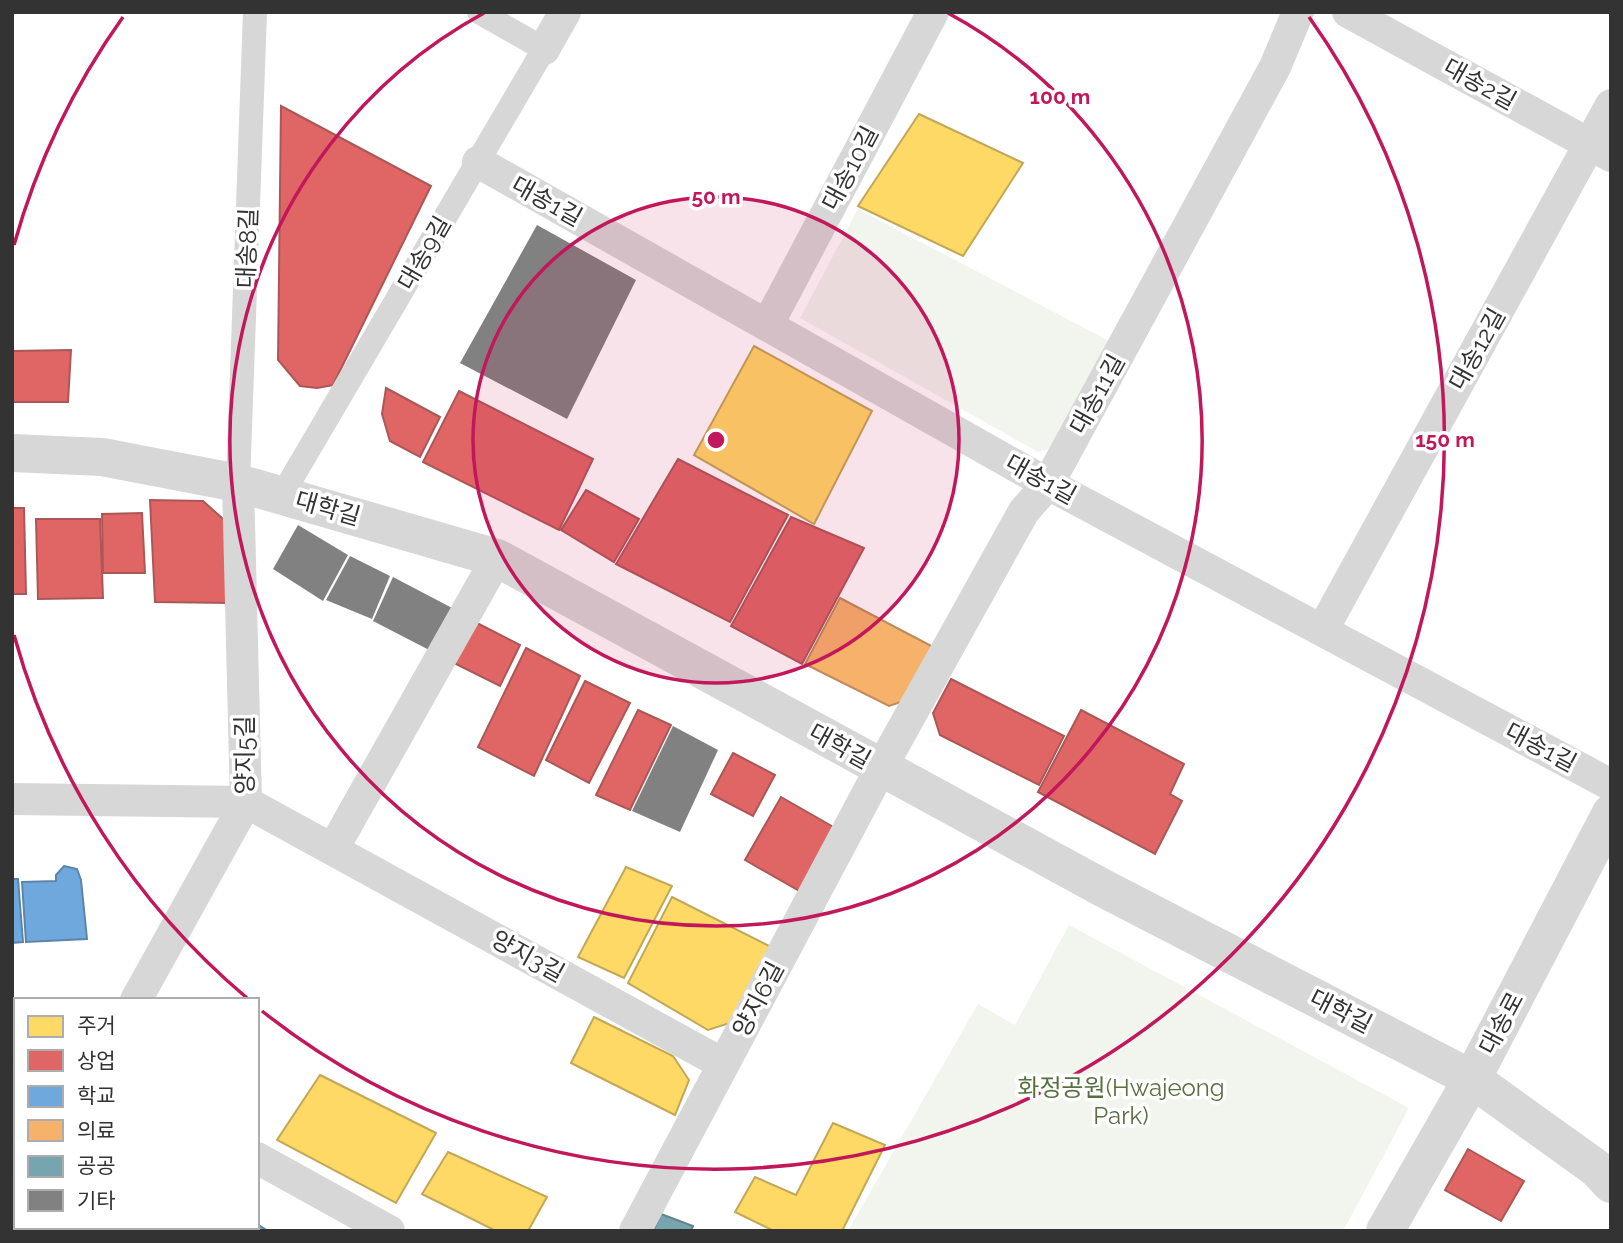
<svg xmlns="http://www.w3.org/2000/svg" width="1623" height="1243" font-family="Raleway,'Noto Sans KR',sans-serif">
  <rect width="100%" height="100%" fill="#fff"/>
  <g fill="#f1f5ed">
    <path d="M858 209 1111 342 1059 446 1038 452 800 318Z"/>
    <path d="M1069 925 1409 1108 1343 1231H848L978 1004 1015 1025Z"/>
  </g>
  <g fill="#ffd966" stroke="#c2a757" stroke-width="2">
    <path d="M919 114 1023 163 963 256 858 206Z"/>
    <path d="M754 346 872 411 814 524 694 455Z"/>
    <path d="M626 867 672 886 624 978 578 957Z"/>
    <path d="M672 897 775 949 736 1021 708 1030 628 983Z"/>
    <rect x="12" y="1001" width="4" height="62"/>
    <path d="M594 1017 673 1056 689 1080 675 1115 571 1063Z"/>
    <path d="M320 1075 436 1133 396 1203 277 1140Z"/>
    <path d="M833 1123 885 1145 842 1231H774L735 1212 755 1177 796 1195Z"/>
    <path d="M448 1152 547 1197 528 1231H496L422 1194Z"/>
  </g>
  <g fill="#e06666" stroke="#ac5757" stroke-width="2">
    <path d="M281 106 431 186 333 385 317 388 300 386 278 360Z"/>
    <path d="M71 350 68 402H12V351Z"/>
    <path d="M386 388 440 417 420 457 390 441 382 414Z"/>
    <path d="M459 391 593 459 559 530 423 462Z"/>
    <path d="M678 459 788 515 730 622 616 564Z"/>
    <path d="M586 490 639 519 614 562 561 530Z"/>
    <path d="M150 500 203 501 232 527 231 603 155 602Z"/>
    <path d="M12 508H24L26 594H12Z"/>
    <path d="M142 513 145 573H103L102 514Z"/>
    <path d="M791 517 864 548 802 664 731 626Z"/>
    <path d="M36 519H100L103 598 38 599Z"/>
    <path d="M475 622 520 645 500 686 454 663Z"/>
    <path d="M526 648 580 676 534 776 478 747Z"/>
    <path d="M951 679 1064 736 1039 785 940 735 933 713Z"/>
    <path d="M585 681 630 703 589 783 546 760Z"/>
    <path d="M638 710 671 725 630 810 596 795Z"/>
    <path d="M1081 710 1184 764 1170 794 1182 801 1155 854 1038 792Z"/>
    <path d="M733 753 775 775 753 816 711 794Z"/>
    <path d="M781 797 837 829 801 892 745 860Z"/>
    <path d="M1468 1149 1524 1181 1501 1221 1445 1190Z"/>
  </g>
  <g fill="#6fa8dc" stroke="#5d85a9" stroke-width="2">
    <path d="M64 866 77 869 81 880 87 939 26 942 22 882 56 881V875Z"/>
    <path d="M12 879H18L23 942 12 943Z"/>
    <path d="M257 1224 268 1231H76L70 1227H257Z"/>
  </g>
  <path fill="#f6b26b" stroke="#bc8c5a" stroke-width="2" d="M840 598 937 649 913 698 889 706 805 664Z"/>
  <path fill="#76a5af" stroke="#62838a" stroke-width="2" d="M661 1214 693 1226 691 1231H653Z"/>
  <g fill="#818181">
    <path d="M537 225 636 280 567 419 460 363Z"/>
    <path d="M298 525 348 555 323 601 273 569Z"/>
    <path d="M350 556 390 576 372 619 326 600Z"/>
    <path d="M393 577 456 610 435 653 373 621Z"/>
    <path d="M673 726 718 750 680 832 632 811Z"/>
  </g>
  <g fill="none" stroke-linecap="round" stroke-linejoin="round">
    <g stroke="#d7d7d7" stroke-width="24">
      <path d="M238 483 255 12"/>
      <path d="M282 495 544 49 479 12"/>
    </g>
    <g stroke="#d7d7d7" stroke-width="32">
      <path d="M1348 12 1611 156"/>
      <path d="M544 49 565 12"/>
      <path d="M478 162 1048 484 1611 785"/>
      <path d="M768 324 933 12"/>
      <path d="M1323 629 1611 105"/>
      <path d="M12 799 246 802 723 1064"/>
      <path d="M333 849 497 558"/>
      <path d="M136 1000 246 802 238 483"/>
      <path d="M12 1106H16"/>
      <path d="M257 1158 389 1231"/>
      <path d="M12 1224 16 1217"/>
      <path d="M635 1231 881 768 1024 511 1048 484 1275 67 1298 12"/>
    </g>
    <g stroke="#d7d7d7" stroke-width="38">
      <path d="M12 453 102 457 238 483 497 558 1101 887 1472 1079 1596 1168 1611 1184"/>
      <path d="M1385 1231 1472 1079 1611 813"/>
    </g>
  </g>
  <circle cx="716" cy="440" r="243" fill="#c2185b" fill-opacity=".12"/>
  <g fill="none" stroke="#c2185b" stroke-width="3.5">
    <circle cx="716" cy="440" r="243"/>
    <path d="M948 13A486 486 0 1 1 484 13"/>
    <path d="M247 998A729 729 0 0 1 14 635M14 245A729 729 0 0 1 123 17M1309 17A729 729 0 0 1 262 1011"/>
  </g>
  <g text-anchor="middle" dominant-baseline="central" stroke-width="7" stroke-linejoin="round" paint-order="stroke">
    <g font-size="24" fill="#333" stroke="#fff">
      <text transform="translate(1480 84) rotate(29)">대송2길</text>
      <text transform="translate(850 168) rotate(-62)">대송10길</text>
      <text transform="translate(547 201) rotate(29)">대송1길</text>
      <text transform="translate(247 248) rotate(-88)">대송8길</text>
      <text transform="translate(424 253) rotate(-60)">대송9길</text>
      <text transform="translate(1477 349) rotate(-61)">대송12길</text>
      <text transform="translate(1097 394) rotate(-61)">대송11길</text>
      <text transform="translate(1041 479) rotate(29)">대송1길</text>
      <text transform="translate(328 508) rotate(16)">대학길</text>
      <text transform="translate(840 746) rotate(29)">대학길</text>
      <text transform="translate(1541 747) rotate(28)">대송1길</text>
      <text transform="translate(244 755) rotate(-90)">양지5길</text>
      <text transform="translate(528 956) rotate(29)">양지3길</text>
      <text transform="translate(758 999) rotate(-62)">양지6길</text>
      <text transform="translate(1341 1011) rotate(27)">대학길</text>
      <text transform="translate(1501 1023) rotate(-62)">대송로</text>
    </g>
    <g font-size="24" fill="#56703f" stroke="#fff">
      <text x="1121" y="1087">화정공원(Hwajeong<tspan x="1121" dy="28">Park)</tspan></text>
    </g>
  </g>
  <circle cx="716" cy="440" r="10" fill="#c2185b" stroke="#fff" stroke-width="3.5"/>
  <g font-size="21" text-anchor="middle" font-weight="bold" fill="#c2185b" stroke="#fff" stroke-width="7" stroke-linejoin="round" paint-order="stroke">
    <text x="1060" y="104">100 m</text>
    <text x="716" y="204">50 m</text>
    <text x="1445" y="447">150 m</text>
  </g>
  <rect width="1623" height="1243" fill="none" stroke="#333333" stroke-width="28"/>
  <rect x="14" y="998" width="245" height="231" fill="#ffffff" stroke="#adadad" stroke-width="2"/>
  <rect x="28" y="1016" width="35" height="21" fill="#ffd966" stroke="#adadad" stroke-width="2"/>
  <text x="77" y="1033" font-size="21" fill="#333333">주거</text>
  <rect x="28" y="1050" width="35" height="21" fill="#e06666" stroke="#adadad" stroke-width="2"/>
  <text x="77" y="1068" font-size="21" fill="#333333">상업</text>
  <rect x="28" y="1086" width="35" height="21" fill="#6fa8dc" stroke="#adadad" stroke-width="2"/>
  <text x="77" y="1103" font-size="21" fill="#333333">학교</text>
  <rect x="28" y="1120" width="35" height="21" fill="#f6b26b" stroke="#adadad" stroke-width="2"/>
  <text x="77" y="1138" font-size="21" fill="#333333">의료</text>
  <rect x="28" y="1156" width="35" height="21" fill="#76a5af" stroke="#adadad" stroke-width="2"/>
  <text x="77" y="1173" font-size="21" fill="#333333">공공</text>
  <rect x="28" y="1190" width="35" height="21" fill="#818181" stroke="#adadad" stroke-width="2"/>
  <text x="77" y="1208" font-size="21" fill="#333333">기타</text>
</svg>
